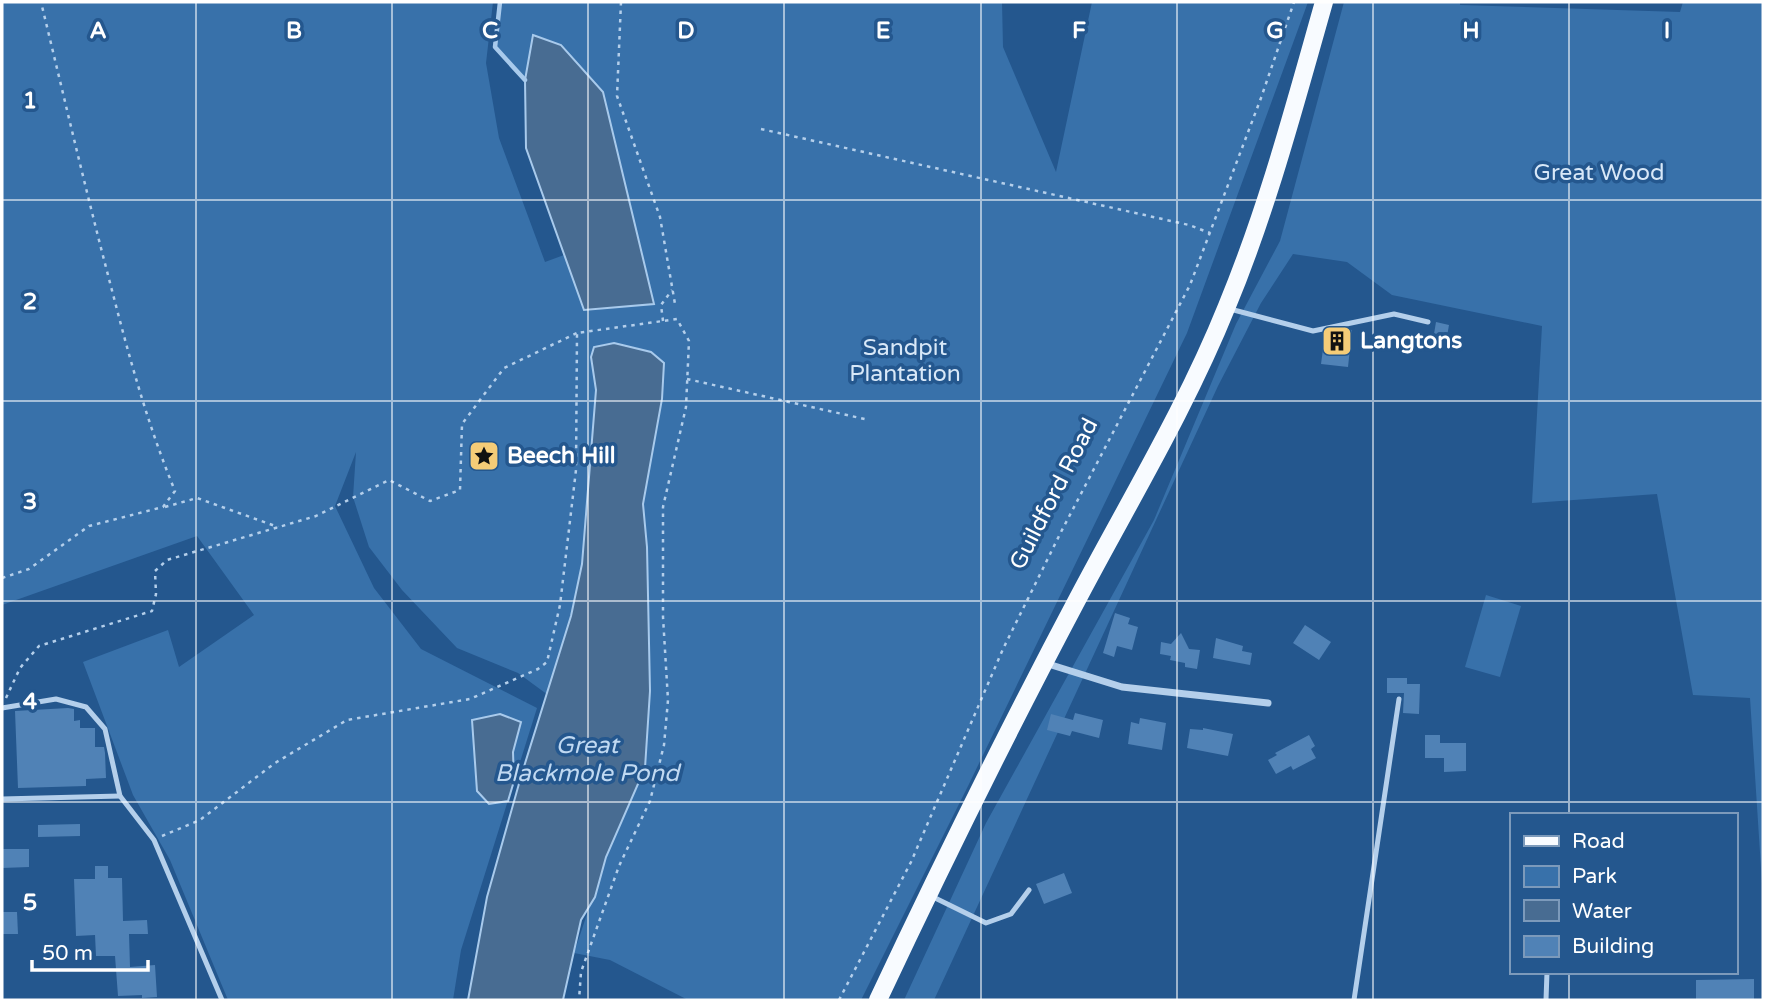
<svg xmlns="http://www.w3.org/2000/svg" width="1765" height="1002" font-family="'Varela Round',sans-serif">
  <rect width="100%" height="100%" fill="#24578e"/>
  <g fill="#3871aa">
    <path d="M2 2H493L486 63 499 138 545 262 564 255 585 310 654 303 533 36 525 80 495 47 500 2H1002L1003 47 1056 172 1092 2H1308L1187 333 969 784 861 1000H688L610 960 574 953 606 857 645 768 650 691 647 547 643 504 662 399 591 357 596 390 582 564 571 616 548 695 518 673 457 648 402 590 369 547 353 497 356 452 335 506 374 588 421 649 537 708 461 950 453 1000H228L170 860 133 795 83 662 168 630 179 667 254 615 197 536 2 605Z"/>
    <path d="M1344 2H1460V5L1680 12 1683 2H1763V899L1750 698 1693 695 1657 494 1532 503 1542 326 1392 295 1347 262 1293 254 1261 303 1218 386 934 1000H904L986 823 1154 520 1236 324 1280 241Z"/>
    <path d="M1486 595 1521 606 1500 677 1465 667Z"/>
  </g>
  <g fill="#486c92" stroke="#a8caec" stroke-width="2">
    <path d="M533 35 561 45 603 92 654 304 584 310 526 148 525 80Z"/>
    <path d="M614 343 651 352 664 363 662 399 643 504 647 547 650 691 645 768 606 857 595 897 581 920 563 1000H468L487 897 522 773 571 616 582 564 596 390 591 357 594 347Z"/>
    <path d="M500 714 521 722 513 752 514 781 508 801 489 804 477 791 472 720Z"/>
  </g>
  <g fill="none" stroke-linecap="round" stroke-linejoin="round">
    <path stroke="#a8caec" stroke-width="4.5" d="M500 2 495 47 525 80"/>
  </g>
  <g fill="#5082b6">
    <path d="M1436 322 1449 325 1446 342 1433 340Z"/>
    <path d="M1347 329 1352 330 1348 367 1321 364 1325 334 1339 333V331Z"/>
    <path d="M1115 613 1130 618 1128 624 1138 627 1132 650 1117 646 1114 657 1103 653Z"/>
    <path d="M1305 625 1331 642 1319 660 1293 643Z"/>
    <path d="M1181 633 1189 649 1200 650 1197 669 1185 667V663L1170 660 1171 656 1160 654 1161 642 1171 644Z"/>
    <path d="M1216 638 1243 646 1242 651 1252 653 1250 665 1213 658Z"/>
    <path d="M1387 678H1407V684H1420L1419 714 1403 713 1404 693H1387Z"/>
    <path d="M68 708 74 709V721L80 720V728H95V747H104L105 753 106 778 86 779V786L18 788 15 711Z"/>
    <path d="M1075 713 1103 720 1099 738 1072 731 1070 736 1047 730 1051 714 1073 720Z"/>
    <path d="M1140 718 1166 723 1162 750 1128 744 1131 722 1139 724Z"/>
    <path d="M1203 728 1233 734 1228 756 1187 748 1190 729 1203 730Z"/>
    <path d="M1309 735 1315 746 1311 749 1316 758 1293 770 1291 766 1276 774 1268 760 1277 755 1275 753Z"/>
    <path d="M1425 735H1440V743H1466V771L1444 772V758H1425Z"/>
    <path d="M80 824V836L38 837V825Z"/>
    <path d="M2 849H29V867L2 868Z"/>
    <path d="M95 866H108V878H122L123 921 147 920 148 934H129L130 967 155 965 157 997 142 998V995L118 996 115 956H96L95 935 76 936 74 879H95Z"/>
    <path d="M1064 873 1072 893 1044 904 1036 884Z"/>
    <path d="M2 912H17L18 934H2Z"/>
    <path d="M1754 979V1000H1696V980Z"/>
  </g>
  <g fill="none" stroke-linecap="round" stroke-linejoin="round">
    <g stroke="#b4cfeb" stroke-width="2.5" stroke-dasharray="3.5 5" stroke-linecap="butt">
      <path d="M621 2 617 96 660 217 675 304"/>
      <path d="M761 129 1189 225 1210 233"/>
      <path d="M663 321 661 305 672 290"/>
      <path d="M687 379 869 420"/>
      <path d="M165 507 197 498 278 527"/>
      <path d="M2 578 29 569 89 526 163 507 175 491C149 428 131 364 114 298 88 200 65 101 41 2"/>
      <path d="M6 698 20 668 39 646 152 611 156 594 155 571 167 560 316 516 389 480 430 501 460 490 462 424 504 368 577 333"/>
      <path d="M162 836 200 820 275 763 347 720 470 699 538 669 547 662 560 605 576 470 577 333 677 319 689 341 686 407 663 507V617L668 700 664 745 650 801 619 866 581 972 579 1000"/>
      <path d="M839 1000 911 862 1003 649 1061 532 1190 285 1261 98 1294 2"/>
    </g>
    <g stroke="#b4cfeb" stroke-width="5">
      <path d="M1230 309 1313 331 1394 314 1428 322"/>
      <path d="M2 708 56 699 86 707 105 729 120 796 154 840 222 1000"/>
      <path d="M2 799 120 796"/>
      <path d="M931 896 986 923 1011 914 1029 890"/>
      <path d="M1354 1000 1399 699"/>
      <path d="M1546 1000 1547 972"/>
    </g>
    <path stroke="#b4cfeb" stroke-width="7" d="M1045 663 1122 687 1268 703"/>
    <path stroke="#f8fbff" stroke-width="18" d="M878 1000C941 866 1007 732 1077 600 1128 503 1186 408 1227 306 1268 207 1295 104 1324 2"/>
  </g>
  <path fill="none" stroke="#fff" stroke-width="2" stroke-opacity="0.55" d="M196 2V1000M392 2V1000M588 2V1000M784 2V1000M981 2V1000M1177 2V1000M1373 2V1000M1569 2V815M2 200H1763M2 401H1763M2 601H1763M2 802H1763M1569 972V1000"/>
  <defs>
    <g id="building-square" transform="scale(1.575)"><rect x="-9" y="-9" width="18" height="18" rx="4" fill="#f5cc77" stroke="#24578e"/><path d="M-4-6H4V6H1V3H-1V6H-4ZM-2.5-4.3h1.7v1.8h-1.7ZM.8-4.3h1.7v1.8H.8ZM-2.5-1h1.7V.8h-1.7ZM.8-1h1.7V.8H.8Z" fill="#111"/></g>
    <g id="sight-square" transform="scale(1.575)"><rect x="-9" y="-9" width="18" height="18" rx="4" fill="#f5cc77" stroke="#24578e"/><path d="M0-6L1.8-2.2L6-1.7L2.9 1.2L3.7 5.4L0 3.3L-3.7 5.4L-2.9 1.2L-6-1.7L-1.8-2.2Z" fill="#111"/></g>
  </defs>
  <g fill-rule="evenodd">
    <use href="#building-square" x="1337" y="341"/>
    <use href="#sight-square" x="484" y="456"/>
  </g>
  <g text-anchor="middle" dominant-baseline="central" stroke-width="7" stroke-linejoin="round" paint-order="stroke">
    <g font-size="23" fill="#d8e8f8" stroke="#24578e">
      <text x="1599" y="173">Great Wood</text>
      <text x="905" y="348">Sandpit<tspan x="905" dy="26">Plantation</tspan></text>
    </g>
    <g font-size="23" font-weight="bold" fill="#fff" stroke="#24578e" text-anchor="start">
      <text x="1360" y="341">Langtons</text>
      <text x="507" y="456">Beech Hill</text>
    </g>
    <g font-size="23" fill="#fff" stroke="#24578e">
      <text transform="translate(1054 494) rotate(-63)">Guildford Road</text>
    </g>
    <g font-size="24" font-style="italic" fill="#c0d9f2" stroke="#24578e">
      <text x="587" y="745">Great<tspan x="587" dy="28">Blackmole Pond</tspan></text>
    </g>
  </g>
  <g font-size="23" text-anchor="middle" font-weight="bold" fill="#fff" stroke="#24578e" stroke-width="7" stroke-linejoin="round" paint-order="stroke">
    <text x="98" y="38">A</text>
    <text x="294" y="38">B</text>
    <text x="490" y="38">C</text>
    <text x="686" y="38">D</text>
    <text x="883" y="38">E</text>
    <text x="1079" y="38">F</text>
    <text x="1275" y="38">G</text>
    <text x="1471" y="38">H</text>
    <text x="1667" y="38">I</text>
    <text x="30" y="108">1</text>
    <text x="30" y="309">2</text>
    <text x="30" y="509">3</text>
    <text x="30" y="709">4</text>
    <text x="30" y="910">5</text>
  </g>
  <rect width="1765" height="1002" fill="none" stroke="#ffffff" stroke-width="7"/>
  <rect x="1510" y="813" width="228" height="161" fill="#24578e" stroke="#7c9abb" stroke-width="2"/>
  <rect x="1524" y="836" width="35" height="10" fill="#f8fbff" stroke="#7c9abb" stroke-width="2"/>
  <text x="1572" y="848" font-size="21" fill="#ffffff">Road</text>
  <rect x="1524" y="866" width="35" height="21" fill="#3871aa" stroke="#7c9abb" stroke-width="2"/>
  <text x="1572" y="883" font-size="21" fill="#ffffff">Park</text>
  <rect x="1524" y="900" width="35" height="21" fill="#486c92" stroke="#7c9abb" stroke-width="2"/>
  <text x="1572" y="918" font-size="21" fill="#ffffff">Water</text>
  <rect x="1524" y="936" width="35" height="21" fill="#5082b6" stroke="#7c9abb" stroke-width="2"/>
  <text x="1572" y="953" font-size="21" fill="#ffffff">Building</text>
  <path d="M32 960v10h116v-10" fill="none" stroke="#ffffff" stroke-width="3.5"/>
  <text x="42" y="960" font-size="21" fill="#ffffff" stroke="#24578e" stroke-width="5" paint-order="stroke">50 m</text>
</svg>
